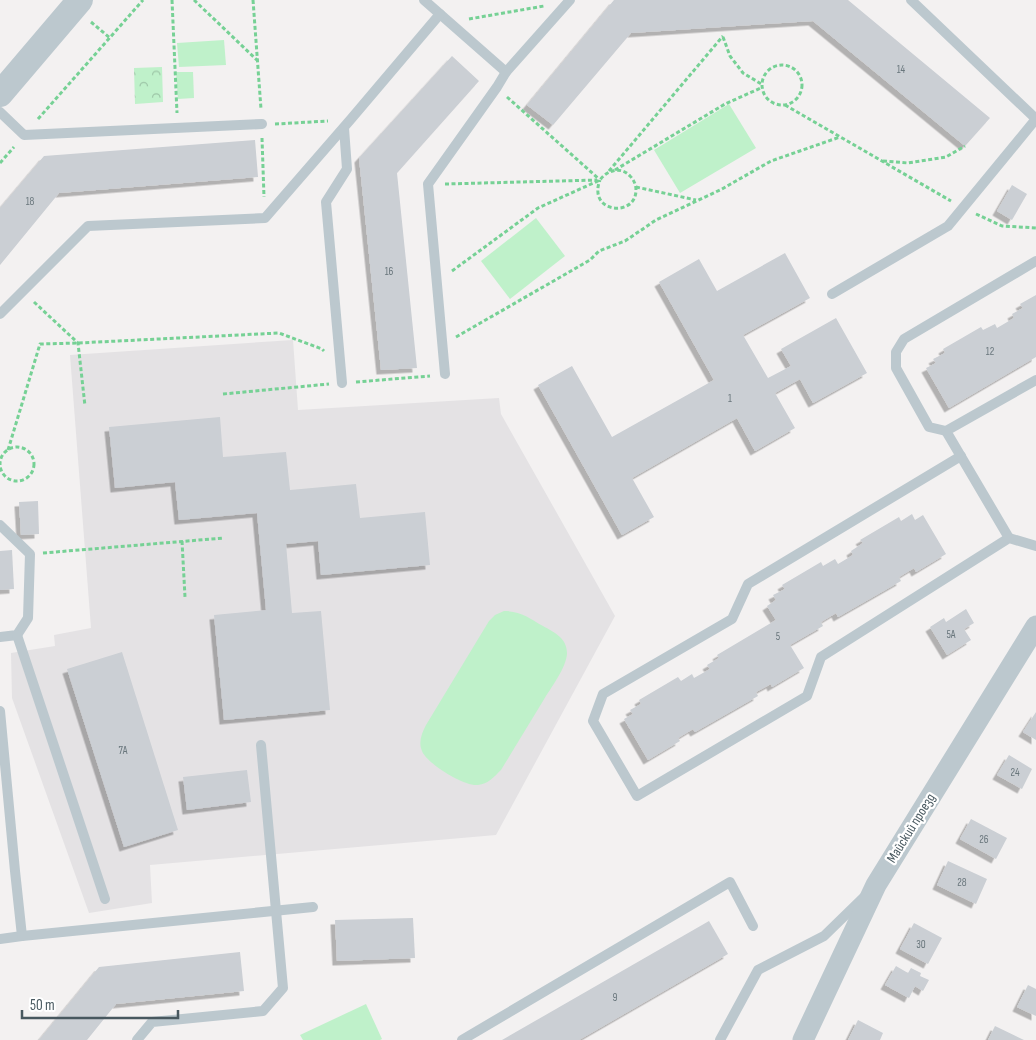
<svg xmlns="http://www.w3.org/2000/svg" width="1036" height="1040" font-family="'Sofia Sans Condensed',sans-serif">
  <defs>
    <pattern id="park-crowns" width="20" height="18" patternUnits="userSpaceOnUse" patternTransform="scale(1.25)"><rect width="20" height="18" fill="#bff1ca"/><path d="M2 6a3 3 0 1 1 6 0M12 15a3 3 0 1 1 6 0" fill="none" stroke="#9dc6a7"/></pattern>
    <filter id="shadow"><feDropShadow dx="-4.5" dy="4.5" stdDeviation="0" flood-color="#0004"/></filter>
  </defs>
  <rect width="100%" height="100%" fill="#f3f1f1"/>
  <path fill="#e4e2e4" d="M293 340 298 410 499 398 501 414 615 616 496 835 150 865 152 903 89 913 12 698 11 653 55 646 54 635 91 628 70 355Z"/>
  <path fill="url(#park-crowns)" d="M162 67 163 102 135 104 134 68Z"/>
  <g fill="#bff1ca">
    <path d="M224 40 226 65 179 67 177 43Z"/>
    <path d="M176 72H193L194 98 178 99Z"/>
    <path d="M729 104 756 148 680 193 654 150Z"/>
    <path d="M536 218 565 256 510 299 481 261Z"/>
    <path d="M504 611C521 611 529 618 543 626 554 632 567 638 567 653 567 667 550 689 543 701 529 724 515 747 501 770 494 777 488 784 478 785 465 787 427 764 422 751 418 742 422 733 426 725L489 621 495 615Z"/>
    <path d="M366 1004 382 1039 380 1040H303L300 1035Z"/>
  </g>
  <g fill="#cbcfd4" filter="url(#shadow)">
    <path d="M614 0H848L990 118 965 146 813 21 631 33 553 125 527 105Z"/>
    <path d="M452 56 479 81 397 173 417 368 381 370 359 158Z"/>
    <path d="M255 140 258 177 59 193 0 265V208L44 156Z"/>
    <path d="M1012 185 1027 194 1012 220 997 211Z"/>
    <path d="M785 253 810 298 743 335 768 378 791 366 781 349 836 318 867 373 813 403 800 379 775 393 795 428 755 451 737 418 632 478 654 517 622 535 538 385 572 366 612 437 714 380 659 282 699 259 717 291Z"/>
    <path d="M1036 295V357L949 408 926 368 936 363 933 359 945 353 943 349 981 327 983 330 995 324 997 328 1014 318 1012 314 1023 308 1020 304Z"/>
    <path d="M220 417 223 457 286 452 290 490 356 484 360 518 425 512 430 565 321 575 318 541 286 544 292 613 321 611 330 710 224 720 214 615 266 610 257 513 179 520 175 482 115 488 109 427Z"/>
    <path d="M38 501 39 534 21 535 19 502Z"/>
    <path d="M912 514 915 520 923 515 946 554 916 572 914 568 899 577 901 581 838 617 836 613 821 622 823 626 790 645 804 668 772 687 771 684 756 692 758 696 695 732 693 729 678 738 680 741 648 760 624 719 633 714 630 710 641 704 639 700 678 677 681 681 692 674 694 678 710 669 707 665 719 658 717 655 776 620 767 606 776 600 773 595 785 589 782 585 821 562 823 566 835 559 838 564 853 555 851 551 863 543 860 540 899 517 901 521Z"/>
    <path d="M12 550 14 589 0 590V551Z"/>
    <path d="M966 609 974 623 964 629 971 640 947 655 930 627 944 618 946 622Z"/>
    <path d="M122 652 178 830 124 847 67 669Z"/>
    <path d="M1036 712V740L1023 732Z"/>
    <path d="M1009 755 1032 769 1022 789 997 775Z"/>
    <path d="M247 770 251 802 187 810 183 777Z"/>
    <path d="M971 819 1007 838 996 859 960 839Z"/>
    <path d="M948 861 987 879 976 904 937 885Z"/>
    <path d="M413 918 415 958 337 961 335 920Z"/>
    <path d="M709 921 728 954 579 1040H502Z"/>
    <path d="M914 923 942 938 928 964 900 949Z"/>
    <path d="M240 952 244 991 116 1004 87 1040H39L99 967Z"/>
    <path d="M896 966 908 973 911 968 921 973 920 976 929 980 923 991 915 986 909 998 885 985Z"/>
    <path d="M1028 985 1036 989V1016L1017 1007Z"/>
    <path d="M858 1020 883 1033 880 1040H848Z"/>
    <path d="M995 1026 1024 1040H988Z"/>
  </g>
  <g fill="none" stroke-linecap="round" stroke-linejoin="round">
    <g stroke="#76d195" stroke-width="3" stroke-dasharray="4 2.5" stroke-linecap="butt">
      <path d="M172 0 177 113"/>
      <path d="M194 0 258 61"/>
      <path d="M253 0 261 109"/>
      <path d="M469 19 544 6"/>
      <path d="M91 22 110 38"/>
      <path d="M723 37 730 56 743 73 763 85"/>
      <circle cx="782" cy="85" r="20"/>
      <path d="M507 97 599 179"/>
      <path d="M785 105 951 201"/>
      <path d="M38 119 143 0"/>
      <path d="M275 124 328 121"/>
      <path d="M262 138 264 197"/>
      <path d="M883 161 908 163 946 157 965 146"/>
      <path d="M0 163 14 147"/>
      <path d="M615 170 725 104 763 87"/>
      <path d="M609 171 723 36"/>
      <path d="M445 184 597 180"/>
      <path d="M636 187 696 200"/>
      <path d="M976 214 1002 226 1036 228"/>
      <path d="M452 271 538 208 600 180C607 170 621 166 630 176 634 180 636 185 636 190 636 218 587 213 600 180"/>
      <path d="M34 302 78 343 85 406"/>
      <path d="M456 337 590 260 599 251 625 241 656 220 722 189 771 161 840 137"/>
      <path d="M356 382 430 376"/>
      <path d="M223 394 329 384"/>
      <circle cx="17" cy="464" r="17"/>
      <path d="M8 450 40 344 78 343 279 333 322 349 324 351"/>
      <path d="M182 541 185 597"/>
      <path d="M43 553 224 538"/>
    </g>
    <g stroke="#bcc8ce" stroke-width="10">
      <path d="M424 0 506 72 570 0"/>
      <path d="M911 0 1036 119"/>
      <path d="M0 112 24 135 262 124"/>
      <path d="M832 294 948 226 1036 119"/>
      <path d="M0 314 88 226 265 218 351 119 440 14"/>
      <path d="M445 374 428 184 497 87 506 72"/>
      <path d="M342 383 326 202 347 169 344 128"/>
      <path d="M946 431 929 427 896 368V352L904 339 1036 261"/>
      <path d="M961 456 748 584 732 619 603 694 593 721 637 796 807 696 821 657 1009 538 1036 546"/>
      <path d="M0 525 30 554 28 618 17 635 0 637"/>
      <path d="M1009 538 946 431 1036 380"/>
      <path d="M17 635 105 899"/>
      <path d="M0 711 15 871 22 936 0 939"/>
      <path d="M22 936 313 907"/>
      <path d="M137 1040 152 1022 263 1011 283 988 261 745"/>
      <path d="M462 1040 730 882 753 926"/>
      <path d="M720 1040 758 970 824 936 863 898"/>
    </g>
    <path stroke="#bcc8ce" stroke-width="21" d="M803 1040 876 885 1036 626"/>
    <path stroke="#bcc8ce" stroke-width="26" d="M0 94 80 0"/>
  </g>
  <g text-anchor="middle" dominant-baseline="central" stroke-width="4.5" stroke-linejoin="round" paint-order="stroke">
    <g font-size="11" fill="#69767c">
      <text x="901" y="69">14</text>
      <text x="30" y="201">18</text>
      <text x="389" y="271">16</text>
      <text x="990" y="351">12</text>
      <text x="730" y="398">1</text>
      <text x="951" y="634">5А</text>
      <text x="778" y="636">5</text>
      <text x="123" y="750">7А</text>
      <text x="1015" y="772">24</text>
      <text x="984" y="839">26</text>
      <text x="962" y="882">28</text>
      <text x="921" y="944">30</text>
      <text x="615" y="997">9</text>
    </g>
    <g font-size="14" fill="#48585f" stroke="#fff">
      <text transform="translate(911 828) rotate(-58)">Майский проезд</text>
    </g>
  </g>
  <path d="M22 1010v8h156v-8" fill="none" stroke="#48585f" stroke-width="2.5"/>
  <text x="30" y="1010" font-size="15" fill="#48585f" stroke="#ffffff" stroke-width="4" paint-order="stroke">50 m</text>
</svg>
